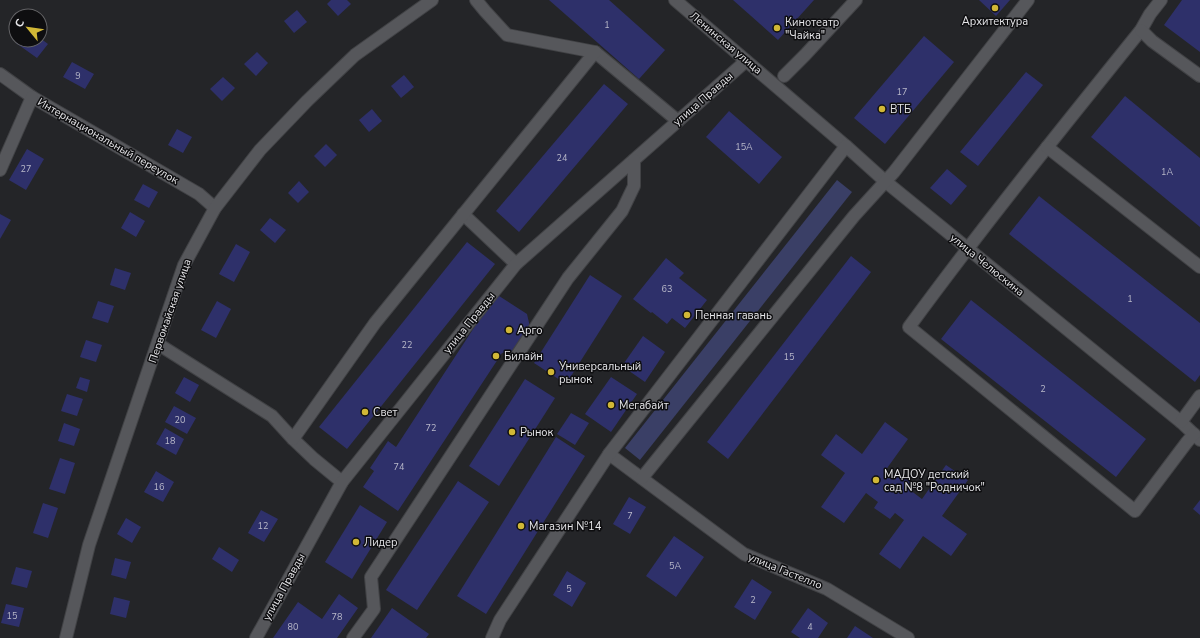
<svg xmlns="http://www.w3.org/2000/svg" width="1200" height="638" font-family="'Nunito Sans',sans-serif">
  <rect width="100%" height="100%" fill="#242528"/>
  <path fill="#3a3f66" d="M837 180 852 192 640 460 625 448Z"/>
  <g fill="#2e306a">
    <path d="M331 0H347L351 4 338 16 327 4Z"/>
    <path d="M549 0H609L665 50 639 79Z"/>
    <path d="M733 0H814L778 40Z"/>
    <path d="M979 0H1010L996 16Z"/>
    <path d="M1182 0H1200V52L1164 25Z"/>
    <path d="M297 10 307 22 294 33 284 21Z"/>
    <path d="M924 36 954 62 885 144 854 118Z"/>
    <path d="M40 38 48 44 37 58 16 43 18 40H40Z"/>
    <path d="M257 52 268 63 256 76 244 64Z"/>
    <path d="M72 62 94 74 85 89 63 77Z"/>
    <path d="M1026 72 1043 85 978 166 960 152Z"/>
    <path d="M404 75 414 87 401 98 391 86Z"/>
    <path d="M223 77 235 88 222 101 210 89Z"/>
    <path d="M604 84 628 104 519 232 496 211Z"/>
    <path d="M1125 96 1200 158V227L1091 137Z"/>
    <path d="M372 109 382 121 369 132 359 120Z"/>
    <path d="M729 111 782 157 759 184 706 137Z"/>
    <path d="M177 129 192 137 183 153 168 145Z"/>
    <path d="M326 144 337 155 325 167 314 156Z"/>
    <path d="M27 149 44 159 26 190 9 180Z"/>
    <path d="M947 169 967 186 951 205 930 188Z"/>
    <path d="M299 181 309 192 298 203 288 193Z"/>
    <path d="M143 184 158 192 149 208 134 200Z"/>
    <path d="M1039 196 1200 323V375L1195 382 1009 234Z"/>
    <path d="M130 212 145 221 136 237 121 228Z"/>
    <path d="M0 214 11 220 0 239Z"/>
    <path d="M270 218 286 230 275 243 260 230Z"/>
    <path d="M467 242 495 264 347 449 319 427Z"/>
    <path d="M236 244 250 252 234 282 219 274Z"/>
    <path d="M851 256 871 272 728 459 707 442Z"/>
    <path d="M666 258 684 273 679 278 707 300 685 328 672 318 667 324 652 312 651 313 633 299Z"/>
    <path d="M115 268 131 273 125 290 110 285Z"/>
    <path d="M590 275 622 296 566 384 534 363Z"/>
    <path d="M496 294 527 314 530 327 514 351 502 353 398 511 363 487 374 471 370 468 388 441 396 447Z"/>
    <path d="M971 300 1146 439 1116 477 941 339Z"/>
    <path d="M98 301 114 306 108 323 92 318Z"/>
    <path d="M217 301 231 309 216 338 201 330Z"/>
    <path d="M643 336 665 352 645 382 622 366Z"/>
    <path d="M86 340 102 345 96 362 80 357Z"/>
    <path d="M80 377 90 380 87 392 76 388Z"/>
    <path d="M184 377 199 385 190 402 175 393Z"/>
    <path d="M611 377 637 394 611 432 585 414Z"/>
    <path d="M525 379 555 398 499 486 469 466Z"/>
    <path d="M67 394 83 399 77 416 61 411Z"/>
    <path d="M174 406 196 418 187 434 165 422Z"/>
    <path d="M571 413 589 423 575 445 557 434Z"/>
    <path d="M885 422 908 439 885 471 895 478 899 473 914 484 910 490 922 499 946 465 968 480 942 516 967 534 951 556 923 536 900 569 879 554 904 520 895 513 890 519 874 508 878 502 866 493 844 523 821 507 845 473 821 455 836 434 862 454Z"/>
    <path d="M64 423 80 429 74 446 58 441Z"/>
    <path d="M165 428 184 439 176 455 156 444Z"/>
    <path d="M556 437 585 456 486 614 457 596Z"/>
    <path d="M60 458 75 463 65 494 49 489Z"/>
    <path d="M156 471 174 482 163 502 144 492Z"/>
    <path d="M458 481 489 502 417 610 386 590Z"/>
    <path d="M629 497 646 507 630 534 613 524Z"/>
    <path d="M1200 500V515L1193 509Z"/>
    <path d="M43 503 58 508 48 538 33 533Z"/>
    <path d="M360 505 387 522 352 579 325 562Z"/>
    <path d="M261 510 278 519 264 542 248 533Z"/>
    <path d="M126 518 141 527 132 543 117 534Z"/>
    <path d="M674 536 704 557 676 597 646 576Z"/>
    <path d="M219 547 239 560 232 572 212 559Z"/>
    <path d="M115 558 131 562 126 579 111 575Z"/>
    <path d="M16 567 32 571 27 588 11 584Z"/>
    <path d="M567 571 586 583 572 607 553 595Z"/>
    <path d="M752 579 772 592 755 620 734 607Z"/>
    <path d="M339 594 358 608 337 638H273L298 602 322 619Z"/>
    <path d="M114 597 130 601 126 618 110 614Z"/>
    <path d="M6 604 24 608 19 627 1 623Z"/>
    <path d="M392 608 429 634 426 638H371Z"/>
    <path d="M808 608 828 623 818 638H800L791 632Z"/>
    <path d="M855 626 873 638H847Z"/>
  </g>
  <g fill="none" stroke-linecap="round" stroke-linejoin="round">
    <g stroke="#414245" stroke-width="14">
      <g id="minor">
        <path d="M675 0 846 146 886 182 1181 422 1200 440"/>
        <path d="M1161 0 1150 14 1141 30C1062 128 983 226 909 327L1135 511 1187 442 1194 434"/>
        <path d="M1141 30 1152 41 1200 76"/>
        <path d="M595 52 678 121"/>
        <path d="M0 74 32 97 199 194 215 208"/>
        <path d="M784 76 805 55 856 0"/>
        <path d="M1047 147 1200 267"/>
        <path d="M0 170 32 97"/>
        <path d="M463 214 516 264"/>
        <path d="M158 344 272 416 293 439 314 459 342 482"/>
        <path d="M1181 422 1200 396"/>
        <path d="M293 439 375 323 595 52 507 35 485 11 476 0"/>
        <path d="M609 454 744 554 827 589 908 638"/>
        <path d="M642 478 854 216 894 172 1028 0"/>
        <path d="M66 638 89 545 184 265 215 208 260 150 307 101 355 55 432 0"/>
        <path d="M256 638 342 482 516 264 746 61"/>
        <path d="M353 638 374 609 371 577 568 278 622 211 634 186V160"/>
        <path d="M492 638 500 620 609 454 846 146"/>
      </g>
    </g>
    <use href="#minor" stroke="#56575b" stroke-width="12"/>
  </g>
  <g fill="#d1b736" stroke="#0e0e10" stroke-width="1.5">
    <circle cx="995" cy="8" r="4"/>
    <circle cx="777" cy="28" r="4"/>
    <circle cx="882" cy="109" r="4"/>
    <circle cx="687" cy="315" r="4"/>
    <circle cx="509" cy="330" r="4"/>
    <circle cx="496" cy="356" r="4"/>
    <circle cx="551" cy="372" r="4"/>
    <circle cx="611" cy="405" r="4"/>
    <circle cx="365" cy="412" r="4"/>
    <circle cx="512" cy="432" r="4"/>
    <circle cx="876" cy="480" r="4"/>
    <circle cx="521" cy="526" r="4"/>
    <circle cx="356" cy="542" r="4"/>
  </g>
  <g text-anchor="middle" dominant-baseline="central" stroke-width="3" stroke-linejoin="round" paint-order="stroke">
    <g font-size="9" fill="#b8b8c9">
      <text x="607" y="25">1</text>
      <text x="78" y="76">9</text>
      <text x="902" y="92">17</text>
      <text x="744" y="147">15А</text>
      <text x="562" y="158">24</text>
      <text x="26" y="169">27</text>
      <text x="1167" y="172">1А</text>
      <text x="667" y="289">63</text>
      <text x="1130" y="299">1</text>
      <text x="407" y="345">22</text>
      <text x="789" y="357">15</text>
      <text x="1043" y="389">2</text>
      <text x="180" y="420">20</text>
      <text x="431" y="428">72</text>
      <text x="170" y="441">18</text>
      <text x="399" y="467">74</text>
      <text x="159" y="487">16</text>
      <text x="630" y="516">7</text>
      <text x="263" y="526">12</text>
      <text x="675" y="566">5А</text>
      <text x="569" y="589">5</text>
      <text x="753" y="600">2</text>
      <text x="12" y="616">15</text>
      <text x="337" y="617">78</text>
      <text x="293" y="627">80</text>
      <text x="810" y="627">4</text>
    </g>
    <g font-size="11" fill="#e6e6e9" stroke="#0e0e10" text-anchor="start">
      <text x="995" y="21" text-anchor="middle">Архитектура</text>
      <text x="785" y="22">Кинотеатр<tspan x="785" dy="13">"Чайка"</tspan></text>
      <text x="890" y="109">ВТБ</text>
      <text x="695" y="315">Пенная гавань</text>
      <text x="517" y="330">Арго</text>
      <text x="504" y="356">Билайн</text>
      <text x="559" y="366">Универсальный<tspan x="559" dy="13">рынок</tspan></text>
      <text x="619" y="405">Мегабайт</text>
      <text x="373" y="412">Свет</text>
      <text x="520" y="432">Рынок</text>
      <text x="884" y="474">МАДОУ детский<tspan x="884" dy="13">сад №8 "Родничок"</tspan></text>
      <text x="529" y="526">Магазин №14</text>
      <text x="364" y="542">Лидер</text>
    </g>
    <g font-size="11" fill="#e6e6e9" stroke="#0e0e10">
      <text transform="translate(726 43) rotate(40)">Ленинская улица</text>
      <text transform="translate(703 99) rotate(-41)">улица Правды</text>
      <text transform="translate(108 141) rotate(30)">Интернациональный переулок</text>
      <text transform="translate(987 265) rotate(39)">улица Челюскина</text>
      <text transform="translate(170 311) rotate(-71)">Первомайская улица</text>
      <text transform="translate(469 323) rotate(-51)">улица Правды</text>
      <text transform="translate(785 571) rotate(22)">улица Гастелло</text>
      <text transform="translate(284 587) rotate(-61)">улица Правды</text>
    </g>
  </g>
  <g transform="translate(28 28) rotate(299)"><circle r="19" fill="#0e0e10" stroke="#646467"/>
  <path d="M0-3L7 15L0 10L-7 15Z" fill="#d1b736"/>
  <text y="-6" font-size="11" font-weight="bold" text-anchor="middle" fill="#e6e6e9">С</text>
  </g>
</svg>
